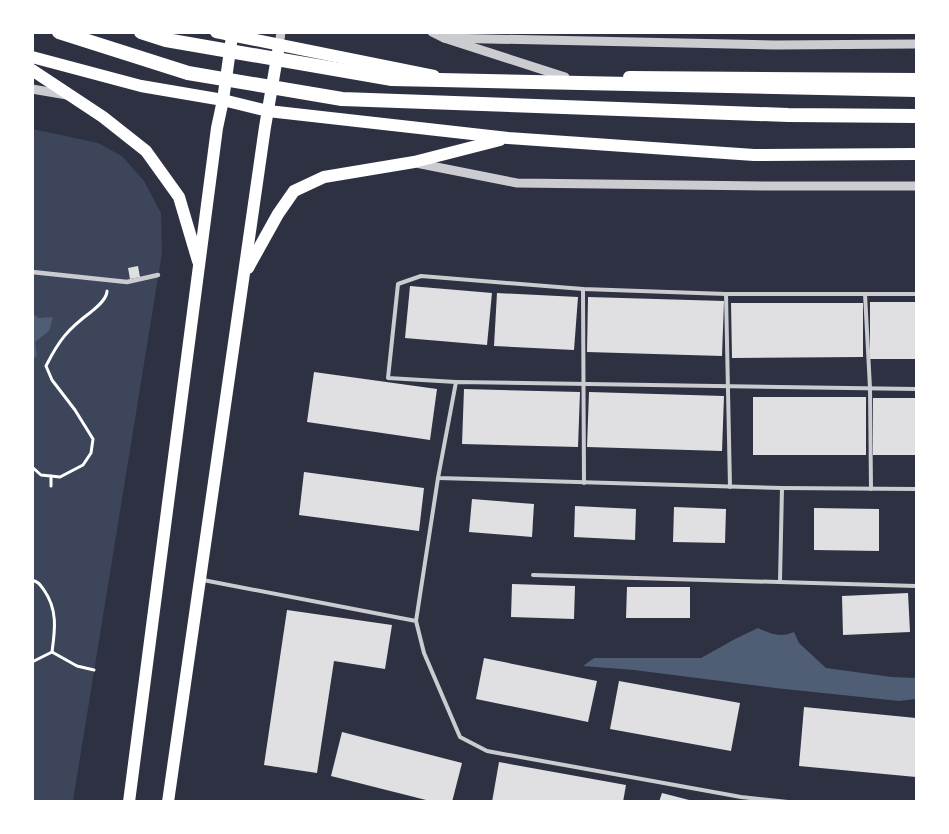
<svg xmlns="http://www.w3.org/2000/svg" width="949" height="834" font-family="'Playfair Display',serif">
  <rect width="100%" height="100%" fill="#2d3142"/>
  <path fill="#3c4559" d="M33 129 98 143 122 156 144 181 161 213 162 253 73 801 33 802Z"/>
  <g fill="#4f5d75">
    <path d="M33 314 39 318 53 317 49 331 35 342 37 356 33 359Z"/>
    <path d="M758 628C771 634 780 638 794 632L799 643 826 668 892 677 916 678V699L899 701 775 688 634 670 583 666 594 658H701L735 639Z"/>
  </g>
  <g fill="#e0e0e3">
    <path d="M138 266 140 277 130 279 128 268Z"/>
    <path d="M410 286 492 293 487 345 405 338Z"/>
    <path d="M497 293 578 297 574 350 494 346Z"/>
    <path d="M588 297 724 301 722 356 587 352Z"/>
    <rect x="870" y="302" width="46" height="57"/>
    <path d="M731 303H863V357L732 358Z"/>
    <path d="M314 372 437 389 430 440 307 422Z"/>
    <path d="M464 389 580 392 578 447 462 444Z"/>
    <path d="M589 392 724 396 722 451 587 447Z"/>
    <rect x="753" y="397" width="113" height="58"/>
    <rect x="873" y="398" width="43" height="57"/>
    <path d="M304 472 424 488 419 531 299 515Z"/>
    <path d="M472 499 534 504 532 537 469 532Z"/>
    <path d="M575 506 636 509 635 540 574 537Z"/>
    <path d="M674 507 726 509 725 543 673 542Z"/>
    <path d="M814 508 879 509V551L814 550Z"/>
    <path d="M512 584 575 586 574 619 511 617Z"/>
    <path d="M627 587H690V618H626Z"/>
    <path d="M908 593 910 632 843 635 842 596Z"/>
    <path d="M287 610 392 625 385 669 334 661 317 773 264 765Z"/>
    <path d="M484 658 597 681 588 722 476 699Z"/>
    <path d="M619 681 740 703 731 751 610 729Z"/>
    <path d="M804 707 916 718V777L799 766Z"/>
    <path d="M342 732 462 763 452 802H434L331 776Z"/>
    <path d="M499 762 626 785 623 802H492Z"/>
    <path d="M662 793 693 801V802H659Z"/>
  </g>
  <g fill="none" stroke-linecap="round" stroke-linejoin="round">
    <g stroke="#fff" stroke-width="3">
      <path d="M32 467 41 475 60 477 83 465 91 453 93 439 75 410 52 380 46 366C59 340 68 329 91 312 97 307 107 299 107 291"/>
      <path d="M51 486V476"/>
      <path d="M32 580C39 582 40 585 44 590 58 610 55 630 52 652"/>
      <path d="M52 652 77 666 94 670"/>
      <path d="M32 662 52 652"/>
    </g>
    <g stroke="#caccd0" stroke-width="4">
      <path d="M583 289 584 483"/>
      <path d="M726 294 730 487"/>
      <path d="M865 294 870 388 871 489"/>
      <path d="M456 382 388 378 398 284 421 276 583 289 726 294H916"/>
      <path d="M916 389 456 382 438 478 782 488 916 489"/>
      <path d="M533 575 916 586"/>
      <path d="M203 580 416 621 424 653 460 737 487 751 741 797 788 802"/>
      <path d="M780 581 782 488"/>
      <path d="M416 621 438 478"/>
    </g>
    <path stroke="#caccd0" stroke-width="4.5" d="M32 272 127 282 158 275"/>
    <g stroke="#caccd0" stroke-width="9">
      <path d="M432 32 444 38 565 77"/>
      <path d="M444 38 776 45 916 44"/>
      <path d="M279 46 281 32"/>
      <path d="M32 89 67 95"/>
      <path d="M416 163 517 183 765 186H916"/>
    </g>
    <g stroke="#fff" stroke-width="12">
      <path d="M216 32 434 76"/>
      <path d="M32 57 141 86 223 100 268 111 508 138 754 155 916 154"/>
      <path d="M32 70 103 117 146 151 179 197 198 261"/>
      <path d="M629 77 916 79"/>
      <path d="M248 268 278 214 294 191 324 177 414 162 500 140"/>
      <path d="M129 802 217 128 223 100 232 36"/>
      <path d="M168 802 265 127 279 46"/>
    </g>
    <g stroke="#fff" stroke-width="14">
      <path d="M59 32 188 73 342 99 788 115 916 116"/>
      <path d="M141 32 166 40 392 79 916 90"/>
    </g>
  </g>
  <rect width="949" height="834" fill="none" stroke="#ffffff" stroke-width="68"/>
</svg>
